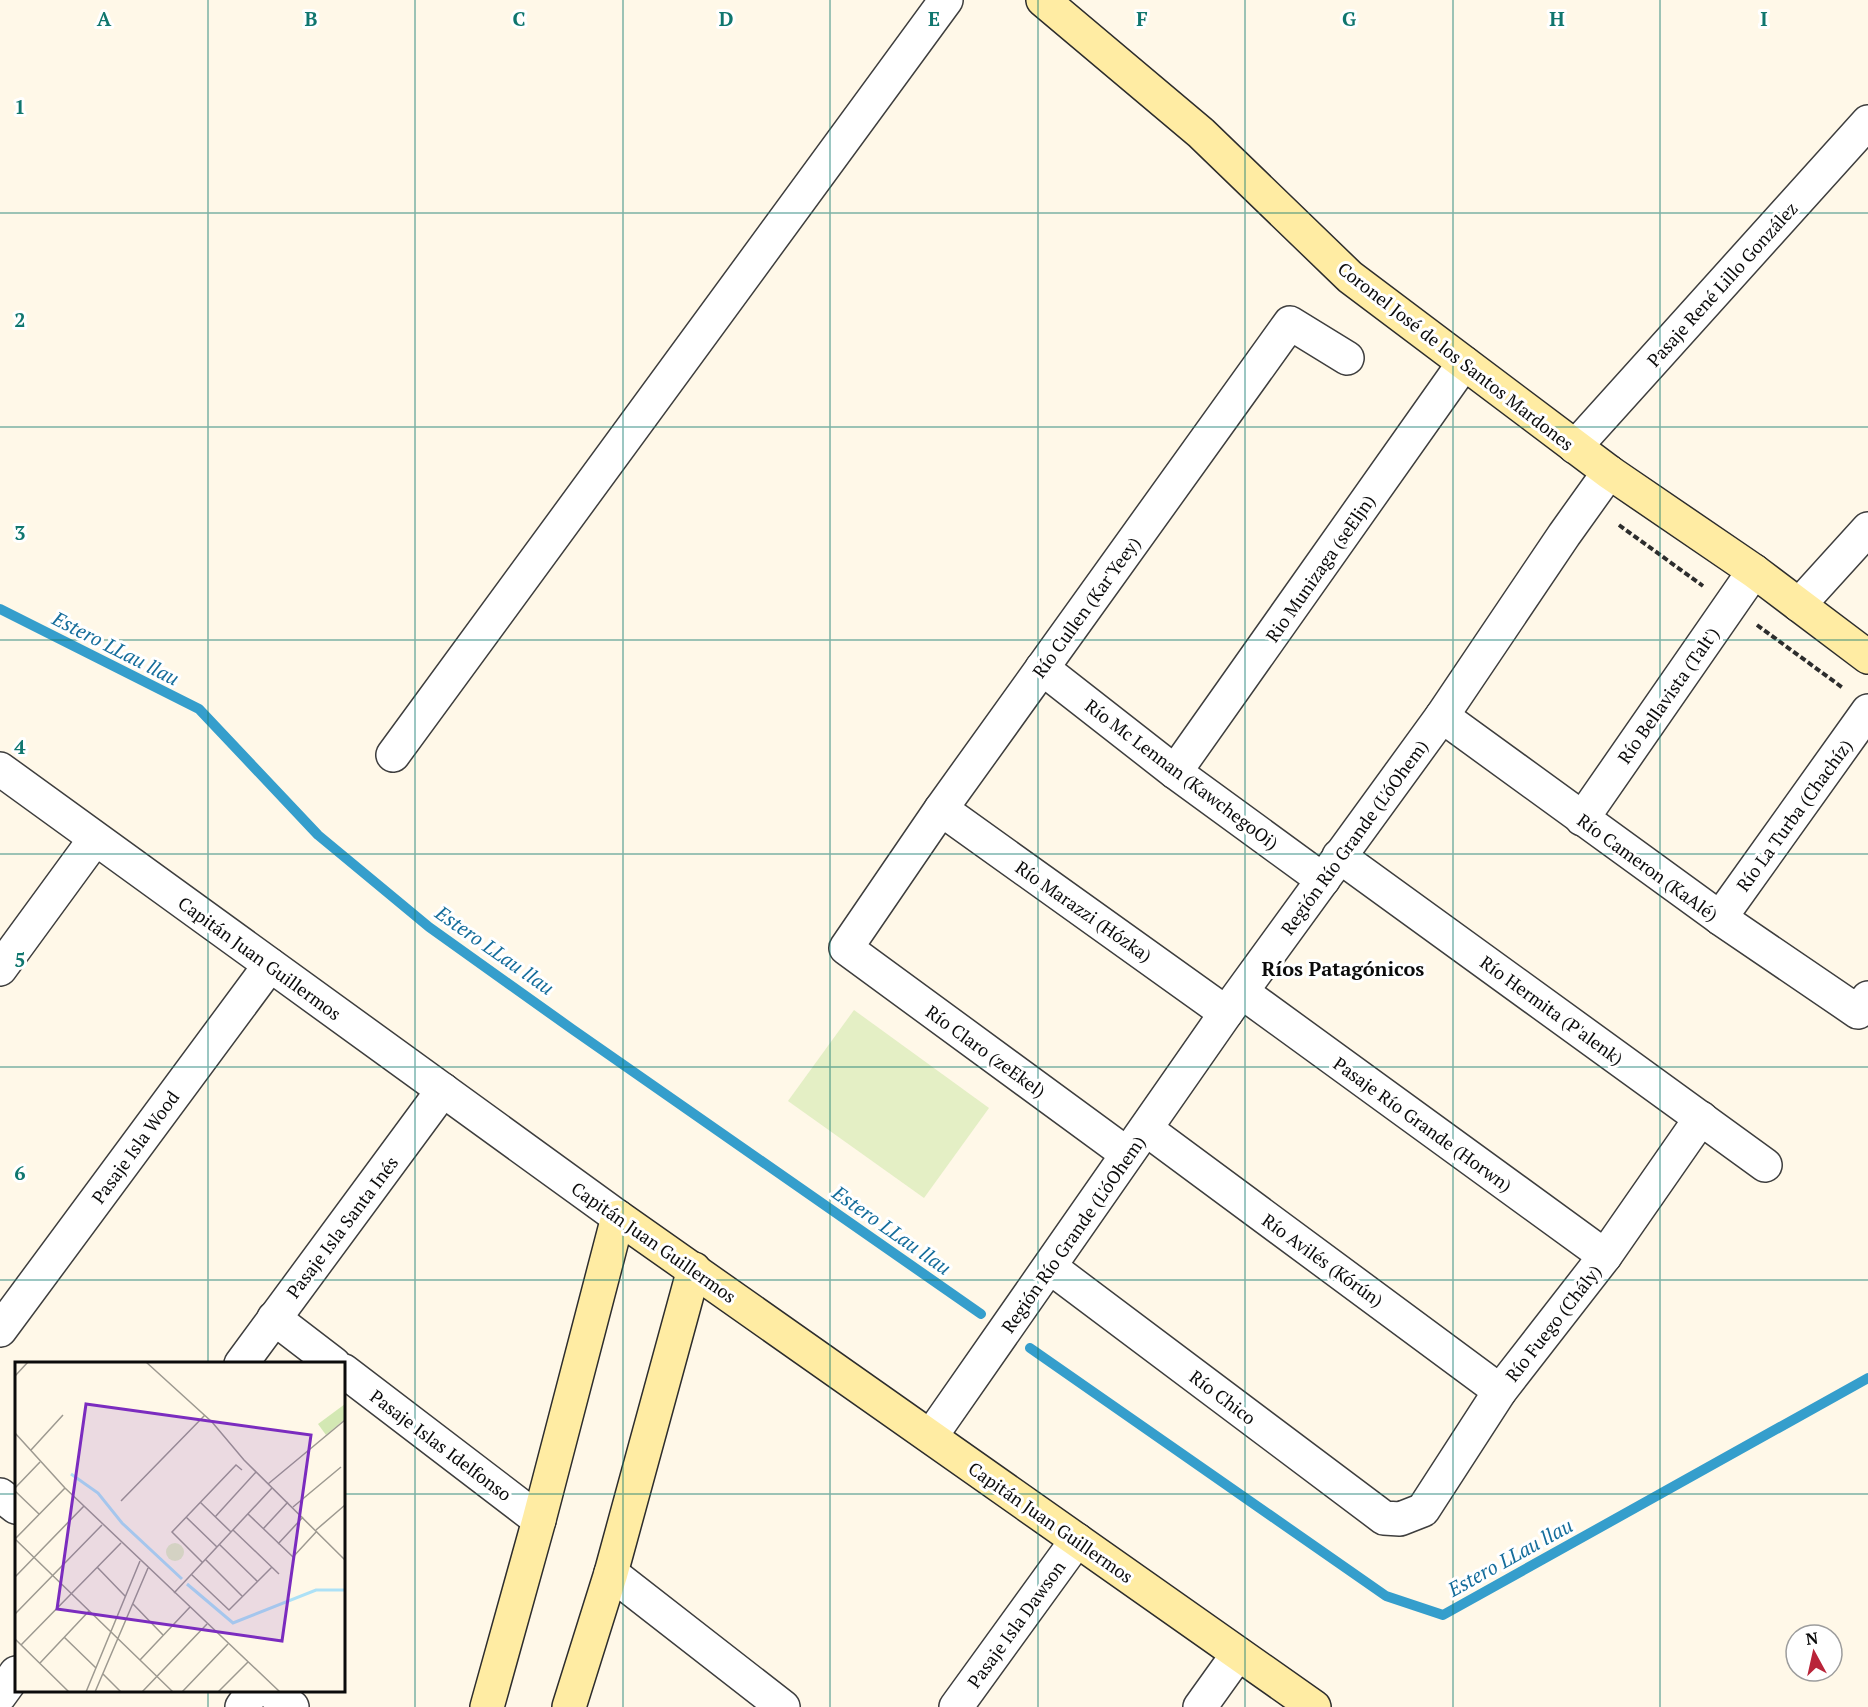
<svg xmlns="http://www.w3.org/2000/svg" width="1868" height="1707" font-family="'PT Serif',serif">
  <rect width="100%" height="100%" fill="#fff8e8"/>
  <path fill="#e4efc5" d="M854 1010 989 1108 924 1198 788 1101Z"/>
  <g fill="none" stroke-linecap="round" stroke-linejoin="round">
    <g stroke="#359ecc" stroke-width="10">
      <path d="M0 609 199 709 318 835 429 927 572 1029 981 1314"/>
      <path d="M1030 1348 1386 1596 1443 1615 1868 1378"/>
    </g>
    <g stroke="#3e3e3e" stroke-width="36">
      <g id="street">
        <path d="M1575 447 1868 122"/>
        <path d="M1799 605 1868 529"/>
        <path d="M1042 668 1175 772 1323 880"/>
        <path d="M1442 716 1720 918 1858 1012 1868 998"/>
        <path d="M393 755 946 0"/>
        <path d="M0 769 618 1217"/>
        <path d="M1175 772 1464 363"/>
        <path d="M941 809 1226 1013"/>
        <path d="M1582 819 1754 571"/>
        <path d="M1339 856 1765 1165"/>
        <path d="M1720 918 1868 711"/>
        <path d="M0 969 95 839"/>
        <path d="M1242 992 1605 1256"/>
        <path d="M1146 1129 1500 1391"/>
        <path d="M1127 1154 846 948 941 809 1290 323 1347 358"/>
        <path d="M1050 1267 1384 1518 1400 1519 1423 1510 1500 1391 1605 1256 1701 1118"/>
        <path d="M274 1318 334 1364"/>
        <path d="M0 1330 270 965"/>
        <path d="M241 1364 443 1090"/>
        <path d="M344 1371 539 1520"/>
        <path d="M931 1436 1226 1013 1442 716 1564 535 1609 472"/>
        <path d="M0 1495 16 1507"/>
        <path d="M611 1573 783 1707"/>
        <path d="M269 1690 292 1707"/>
        <path d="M0 1695 16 1673"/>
        <path d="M242 1707 254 1690"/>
        <path d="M956 1707 1077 1540"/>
        <path d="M1200 1707 1238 1654"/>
      </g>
    </g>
    <g stroke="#2d2d2d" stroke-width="36">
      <g id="secondary">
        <path d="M1043 0 1201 133 1350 277 1609 472 1754 571 1868 657"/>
        <path d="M487 1707 539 1520 618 1217 1314 1707"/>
        <path d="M569 1707 611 1573 694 1269"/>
      </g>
    </g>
    <g stroke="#2d2d2d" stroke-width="4" stroke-dasharray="6 3" stroke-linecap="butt">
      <path d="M1619 525 1703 586"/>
      <path d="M1757 625 1843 688"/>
    </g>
    <use href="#street" stroke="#fff" stroke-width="33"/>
    <use href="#secondary" stroke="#ffeca3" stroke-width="33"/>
  </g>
  <path fill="none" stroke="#0f766e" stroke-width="1.5" stroke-opacity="0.55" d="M208 0V1364M415 0V1707M623 0V1707M830 0V1707M1038 0V1707M1245 0V1707M1453 0V1707M1660 0V1707M0 213H1868M0 427H1868M0 640H1868M0 854H1868M0 1067H1868M0 1280H1868M0 1494H16M344 1494H1868M208 1690V1707"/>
  <g text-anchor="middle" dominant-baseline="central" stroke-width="6" stroke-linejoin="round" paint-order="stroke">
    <g font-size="18" fill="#0b0b0b" stroke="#fff">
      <text transform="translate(1722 284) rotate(-48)">Pasaje René Lillo González</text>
      <text transform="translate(1456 356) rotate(38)">Coronel José de los Santos Mardones</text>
      <text transform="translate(1320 568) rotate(-55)">Rio Munizaga (seEljn)</text>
      <text transform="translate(1086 607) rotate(-54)">Río Cullen (Kar'Yeey)</text>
      <text transform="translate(1668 695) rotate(-55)">Río Bellavista (Talt')</text>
      <text transform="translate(1182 774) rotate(37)">Río Mc Lennan (KawchegoOi)</text>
      <text transform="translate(1794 815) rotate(-54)">Río La Turba (Chachíz)</text>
      <text transform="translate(1354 837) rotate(-54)">Región Río Grande (L'óOhem)</text>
      <text transform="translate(1648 867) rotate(36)">Río Cameron (KaAlé)</text>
      <text transform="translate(1084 911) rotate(35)">Río Marazzi (Hózka)</text>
      <text transform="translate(260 958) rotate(36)">Capitán Juan Guillermos</text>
      <text transform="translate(1552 1010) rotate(36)">Río Hermita (P'alenk)</text>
      <text transform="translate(986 1051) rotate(36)">Río Claro (zeEkel)</text>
      <text transform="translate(1423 1124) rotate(36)">Pasaje Río Grande (Horwn)</text>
      <text transform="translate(135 1147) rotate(-54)">Pasaje Isla Wood</text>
      <text transform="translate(342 1227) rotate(-53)">Pasaje Isla Santa Inés</text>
      <text transform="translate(1073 1234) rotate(-55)">Región Río Grande (L'óOhem)</text>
      <text transform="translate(654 1242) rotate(35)">Capitán Juan Guillermos</text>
      <text transform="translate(1323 1260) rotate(36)">Río Avilés (Kórún)</text>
      <text transform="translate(1553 1323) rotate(-52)">Río Fuego (Chály)</text>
      <text transform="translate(1223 1397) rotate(37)">Río Chico</text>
      <text transform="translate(441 1445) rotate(37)">Pasaje Islas Idelfonso</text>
      <text transform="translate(1051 1522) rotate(35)">Capitán Juan Guillermos</text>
      <text transform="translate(1016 1624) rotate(-54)">Pasaje Isla Dawson</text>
    </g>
    <g font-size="20" font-style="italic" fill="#156d9b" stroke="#fff">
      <text transform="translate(116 648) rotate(27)">Estero LLau llau</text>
      <text transform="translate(495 950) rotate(35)">Estero LLau llau</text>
      <text transform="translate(892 1230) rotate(35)">Estero LLau llau</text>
      <text transform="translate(1510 1557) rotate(-29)">Estero LLau llau</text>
    </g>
    <g font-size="20" font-weight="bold" fill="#0b0b0b" stroke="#fff">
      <text x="1343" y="968">Ríos Patagónicos</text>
    </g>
  </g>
  <g transform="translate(15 1362)">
    <rect width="330" height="330" fill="#fff8e8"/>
    <path d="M330 42V57L311 73 303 62Z" fill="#d3e8b3"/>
    <path d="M151 190a9 9 0 1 1 18 0a9 9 0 1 1-18 0Z" fill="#e4efc5"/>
    <path fill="none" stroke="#ade1f6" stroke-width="3" d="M56 112 83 131 107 161 167 217M172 222 218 261 301 228H330"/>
    <path fill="none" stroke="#9d9990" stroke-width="1.5" d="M131 0 197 60 229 98 330 198M0 14 13 0M0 71 50 126 265 330M16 88 48 53M253 122 330 58M0 126 25 100M0 129 24 152M106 139 190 53M185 140 216 170M278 145 326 105M233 152 278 195 302 169M171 155 202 185M200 155 241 110M248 167 273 140M218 168 264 212M301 168 330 143M0 177 158 330M0 177 50 126M204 182 243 220M263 182 288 155M190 197 228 235M187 200 157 170 221 103 227 108M82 205 110 234M176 212 214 248 257 205M0 215 69 144M159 231 257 126M118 242 148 273M0 252 87 163M49 275 81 306M0 277 54 330M6 283 106 181M125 298 175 245M25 301 74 249M88 312 106 330M71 330 125 199M80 330 133 206M127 330 192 262M167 330 213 282M203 330 233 300"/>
    <path fill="#7b2cbf" fill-opacity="0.15" stroke="#7b2cbf" stroke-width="3" d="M71 42 296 73 267 279 42 247Z"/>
    <rect width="330" height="330" fill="none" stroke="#0b0b0b" stroke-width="3"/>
  </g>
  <g font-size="20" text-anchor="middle" font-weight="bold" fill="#0f766e" stroke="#fff" stroke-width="6" stroke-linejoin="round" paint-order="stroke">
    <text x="104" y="26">A</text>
    <text x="311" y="26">B</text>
    <text x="519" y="26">C</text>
    <text x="726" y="26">D</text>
    <text x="934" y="26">E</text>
    <text x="1142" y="26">F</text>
    <text x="1349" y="26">G</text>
    <text x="1557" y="26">H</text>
    <text x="1764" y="26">I</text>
    <text x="20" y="114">1</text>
    <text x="20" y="327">2</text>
    <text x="20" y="540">3</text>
    <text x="20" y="754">4</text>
    <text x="20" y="967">5</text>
    <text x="20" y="1180">6</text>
  </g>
  <g transform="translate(1814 1653) rotate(352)"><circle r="28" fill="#ffffff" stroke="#9d9d9d" stroke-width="1.5"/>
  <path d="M0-4.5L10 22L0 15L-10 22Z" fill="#b92439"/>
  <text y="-9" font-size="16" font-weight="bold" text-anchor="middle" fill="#0b0b0b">N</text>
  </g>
</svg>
